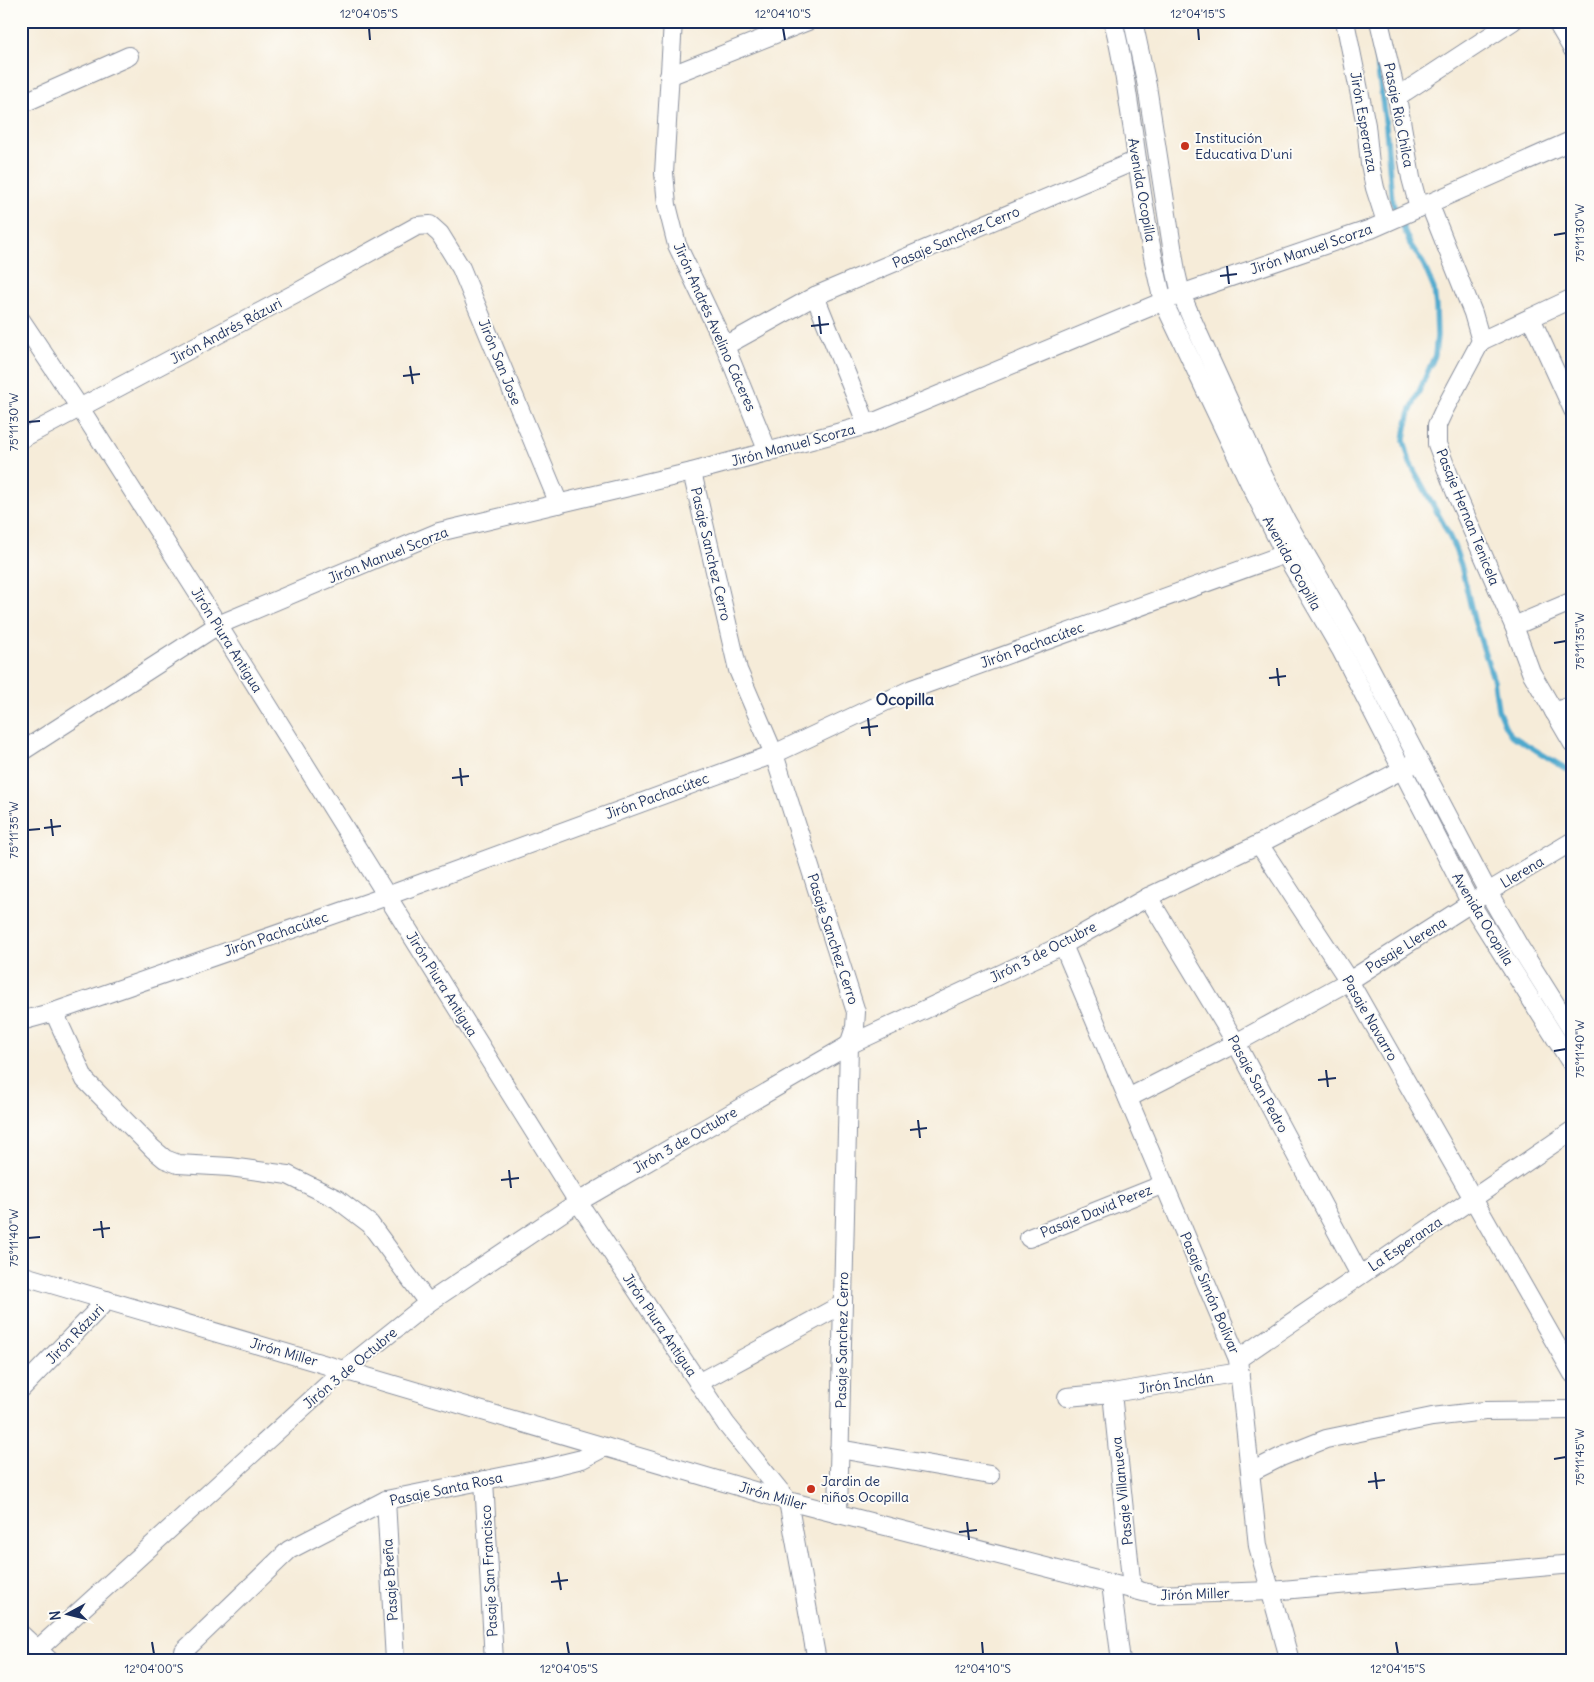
<svg xmlns="http://www.w3.org/2000/svg" width="1594" height="1682" font-family="Delius,sans-serif">
  <rect width="100%" height="100%" fill="#fdfcf7"/>
  <filter id="ink" filterUnits="userSpaceOnUse"><feTurbulence type="fractalNoise" baseFrequency=".02" numOctaves="2"/><feDisplacementMap in="SourceGraphic" scale="10" xChannelSelector="R" yChannelSelector="G"/><feConvolveMatrix kernelMatrix="1 2 1 2 8 2 1 2 1" color-interpolation-filters="sRGB"/></filter>
  <filter id="wash" filterUnits="userSpaceOnUse"><feTurbulence type="fractalNoise" baseFrequency=".0096" numOctaves="4" result="noise"/><feDisplacementMap in="SourceGraphic" scale="20" xChannelSelector="R" yChannelSelector="G"/><feGaussianBlur stdDeviation="1.12" result="paint"/><feColorMatrix in="noise" values="0 0 0 0 0 0 0 0 0 0 0 0 0 0 0 0 0 1.4 0 .05"/><feComposite in="paint" operator="in"/></filter>
  <g filter="url(#wash)">
    <rect width="100%" height="100%" fill="#f6ecd9"/>
    <g fill="none" stroke-linecap="round" stroke-linejoin="round">
      <path stroke="#4fa9cd" stroke-width="5.5" d="M1373 33 1386 127 1392 201 1410 244 1423 263 1434 289 1436 307 1437 336 1435 355 1410 412 1406 427 1404 440 1410 463 1443 523 1454 546 1461 565 1474 620 1494 681 1498 709 1505 726 1511 735 1573 773"/>
    </g>
  </g>
  <g filter="url(#ink)">
    <g fill="none" stroke-linecap="round" stroke-linejoin="round">
      <g stroke="#888e9c" stroke-width="20">
        <g id="minor">
          <path d="M673 21 664 173 667 205 677 245 725 346 768 452"/>
          <path d="M1113 21C1123 57 1127 94 1133 131 1141 188 1149 246 1163 301L1250 484 1285 554 1341 650 1471 904 1573 1066"/>
          <path d="M1133 21 1147 86 1176 272 1181 294 1195 326 1259 467 1287 522 1356 641 1488 892 1519 946 1573 1032"/>
          <path d="M1345 21 1366 125 1370 164 1375 188 1386 222"/>
          <path d="M1379 21 1397 97 1411 178 1419 208"/>
          <path d="M1556 21 1573 50"/>
          <path d="M669 76 808 21"/>
          <path d="M1397 97 1513 21"/>
          <path d="M21 104 129 56"/>
          <path d="M1429 203 1473 313 1481 341 1444 410 1437 425V444L1455 491 1514 626 1531 672 1573 744"/>
          <path d="M815 296 867 425"/>
          <path d="M1531 318 1573 410"/>
          <path d="M21 320 80 408 218 625 578 1202 726 1424 788 1501 817 1661"/>
          <path d="M1481 341 1573 298"/>
          <path d="M725 346 815 296 1137 160"/>
          <path d="M21 439 296 293 417 226 430 225 440 234 461 268 559 504"/>
          <path d="M692 472 738 670 774 754 856 1012 855 1027 849 1045 838 1514"/>
          <path d="M1514 626 1573 601"/>
          <path d="M1554 712 1573 705"/>
          <path d="M21 752 218 625 439 532 692 472 867 425 1181 294 1371 229 1573 140"/>
          <path d="M1259 844 1349 981 1573 1374"/>
          <path d="M1148 897 1236 1043 1360 1275"/>
          <path d="M1063 945 1238 1359 1258 1546 1290 1661"/>
          <path d="M54 1012 85 1080 153 1149 165 1159 178 1164 230 1167 288 1175 337 1199 370 1224 428 1303"/>
          <path d="M21 1021 54 1012 387 896 774 754 912 689 1285 554"/>
          <path d="M1128 1098 1236 1043 1349 981 1488 892 1573 841"/>
          <path d="M1029 1238 1164 1184"/>
          <path d="M21 1275 788 1501 1155 1595 1271 1591 1573 1564"/>
          <path d="M1238 1359 1573 1130"/>
          <path d="M698 1383 843 1304"/>
          <path d="M21 1389 107 1300"/>
          <path d="M1112 1393 1132 1589"/>
          <path d="M1067 1397 1112 1393 1240 1372"/>
          <path d="M839 1449 990 1475"/>
          <path d="M1251 1472 1281 1457 1326 1439 1432 1417 1485 1411 1573 1410"/>
          <path d="M484 1480 494 1661"/>
          <path d="M386 1500 395 1661"/>
          <path d="M1111 1584 1121 1661"/>
          <path d="M21 1634 50 1661"/>
          <path d="M37 1650 344 1370 428 1303 578 1202 849 1045 1063 945 1148 897 1259 844 1419 761"/>
          <path d="M184 1651 289 1550 386 1500 545 1468 582 1459 605 1447"/>
        </g>
      </g>
      <use href="#minor" stroke="#fff" stroke-width="18"/>
    </g>
  </g>
  <path fill="none" stroke="#1b2f5e" stroke-width="2" d="M369 28 370 40M783 28 785 40M1198 28 1199 40M1554 235 1566 233M1227 266 1229 284M1220 276 1237 274M819 316 821 334M811 326 829 324M410 366 413 384M403 376 420 374M28 422 40 421M1554 643 1566 641M1277 668 1279 686M1269 678 1286 676M868 718 870 736M861 728 878 726M460 768 462 786M452 778 469 776M51 819 53 836M44 828 61 826M28 830 40 829M1554 1051 1566 1049M1326 1070 1328 1087M1318 1080 1336 1078M918 1120 920 1138M910 1130 927 1128M509 1170 511 1188M501 1180 519 1178M101 1221 103 1238M93 1230 110 1228M28 1238 40 1237M1554 1459 1566 1457M1375 1472 1377 1489M1368 1482 1385 1480M967 1522 969 1540M959 1532 977 1530M558 1572 561 1590M551 1582 568 1580M152 1642 154 1654M567 1642 569 1654M982 1642 983 1654M1396 1642 1398 1654"/>
  <g fill="#c8321e" stroke="#fdfcf7" stroke-width="2">
    <circle cx="1185" cy="146" r="5"/>
    <circle cx="811" cy="1489" r="5"/>
  </g>
  <g text-anchor="middle" dominant-baseline="central" stroke-width="4" stroke-linejoin="round" paint-order="stroke">
    <g font-size="14" fill="#1b2f5e" stroke="#fdfcf7">
      <text transform="translate(1399 115) rotate(79)">Pasaje Rio Chilca</text>
      <text transform="translate(1364 122) rotate(80)">Jirón Esperanza</text>
      <text transform="translate(1142 190) rotate(80)">Avenida Ocopilla</text>
      <text transform="translate(956 237) rotate(-23)">Pasaje Sanchez Cerro</text>
      <text transform="translate(1311 249) rotate(-19)">Jirón Manuel Scorza</text>
      <text transform="translate(715 327) rotate(66)">Jirón Andrés Avelino Cáceres</text>
      <text transform="translate(226 331) rotate(-28)">Jirón Andrés Rázuri</text>
      <text transform="translate(500 362) rotate(68)">Jirón San Jose</text>
      <text transform="translate(793 445) rotate(-15)">Jirón Manuel Scorza</text>
      <text transform="translate(1468 517) rotate(68)">Pasaje Hernan Tenicela</text>
      <text transform="translate(711 554) rotate(77)">Pasaje Sanchez Cerro</text>
      <text transform="translate(388 555) rotate(-22)">Jirón Manuel Scorza</text>
      <text transform="translate(1292 563) rotate(61)">Avenida Ocopilla</text>
      <text transform="translate(227 640) rotate(58)">Jirón Piura Antigua</text>
      <text transform="translate(1032 645) rotate(-20)">Jirón Pachacútec</text>
      <text transform="translate(657 796) rotate(-20)">Jirón Pachacútec</text>
      <text transform="translate(1522 872) rotate(-31)">Llerena</text>
      <text transform="translate(1483 919) rotate(59)">Avenida Ocopilla</text>
      <text transform="translate(276 934) rotate(-19)">Jirón Pachacútec</text>
      <text transform="translate(833 939) rotate(72)">Pasaje Sanchez Cerro</text>
      <text transform="translate(1406 945) rotate(-32)">Pasaje Llerena</text>
      <text transform="translate(1043 952) rotate(-27)">Jirón 3 de Octubre</text>
      <text transform="translate(442 984) rotate(58)">Jirón Piura Antigua</text>
      <text transform="translate(1370 1018) rotate(60)">Pasaje Navarro</text>
      <text transform="translate(1258 1084) rotate(61)">Pasaje San Pedro</text>
      <text transform="translate(685 1140) rotate(-30)">Jirón 3 de Octubre</text>
      <text transform="translate(1096 1211) rotate(-22)">Pasaje David Perez</text>
      <text transform="translate(1405 1244) rotate(-34)">La Esperanza</text>
      <text transform="translate(1210 1293) rotate(67)">Pasaje Simón Bolívar</text>
      <text transform="translate(660 1325) rotate(56)">Jirón Piura Antigua</text>
      <text transform="translate(75 1334) rotate(-46)">Jirón Rázuri</text>
      <text transform="translate(842 1340) rotate(-89)">Pasaje Sanchez Cerro</text>
      <text transform="translate(284 1352) rotate(16)">Jirón Miller</text>
      <text transform="translate(350 1368) rotate(-40)">Jirón 3 de Octubre</text>
      <text transform="translate(1176 1383) rotate(-9)">Jirón Inclán</text>
      <text transform="translate(446 1489) rotate(-12)">Pasaje Santa Rosa</text>
      <text transform="translate(1122 1491) rotate(-96)">Pasaje Villanueva</text>
      <text transform="translate(773 1496) rotate(16)">Jirón Miller</text>
      <text transform="translate(489 1571) rotate(-93)">Pasaje San Francisco</text>
      <text transform="translate(390 1580) rotate(-94)">Pasaje Breña</text>
      <text transform="translate(1195 1594) rotate(-2)">Jirón Miller</text>
    </g>
    <g font-size="14" fill="#1b2f5e" stroke="#fdfcf7" text-anchor="start">
      <text x="1195" y="138">Institución<tspan x="1195" dy="16">Educativa D'uni</tspan></text>
      <text x="821" y="1481">Jardin de<tspan x="821" dy="16">niños Ocopilla</tspan></text>
    </g>
    <g font-size="16" font-weight="bold" fill="#1b2f5e" stroke="#fdfcf7">
      <text x="905" y="699">Ocopilla</text>
    </g>
  </g>
  <rect width="1594" height="1682" fill="none" stroke="#fdfcf7" stroke-width="55"/>
  <g transform="translate(68 1614) rotate(263)" stroke="#fdfcf7" stroke-width="4" paint-order="stroke">
  <path d="M0-4L9 19L0 12L-9 19Z" fill="#1b2f5e"/>
  <text y="-8" font-size="14" font-weight="bold" text-anchor="middle" fill="#1b2f5e">N</text>
  </g>
  <rect x="28" y="28" width="1538" height="1626" fill="none" stroke="#1b2f5e" stroke-width="2"/>
  <g font-size="12" text-anchor="middle" fill="#1b2f5e">
    <text x="369" y="18">12°04'05"S</text>
    <text x="783" y="18">12°04'10"S</text>
    <text x="1198" y="18">12°04'15"S</text>
    <text transform="translate(1580 233) rotate(-90)" y="4">75°11'30"W</text>
    <text transform="translate(14 422) rotate(-90)" y="4">75°11'30"W</text>
    <text transform="translate(1580 641) rotate(-90)" y="4">75°11'35"W</text>
    <text transform="translate(14 830) rotate(-90)" y="4">75°11'35"W</text>
    <text transform="translate(1580 1049) rotate(-90)" y="4">75°11'40"W</text>
    <text transform="translate(14 1238) rotate(-90)" y="4">75°11'40"W</text>
    <text transform="translate(1580 1457) rotate(-90)" y="4">75°11'45"W</text>
    <text x="154" y="1673">12°04'00"S</text>
    <text x="569" y="1673">12°04'05"S</text>
    <text x="983" y="1673">12°04'10"S</text>
    <text x="1398" y="1673">12°04'15"S</text>
  </g>
</svg>
